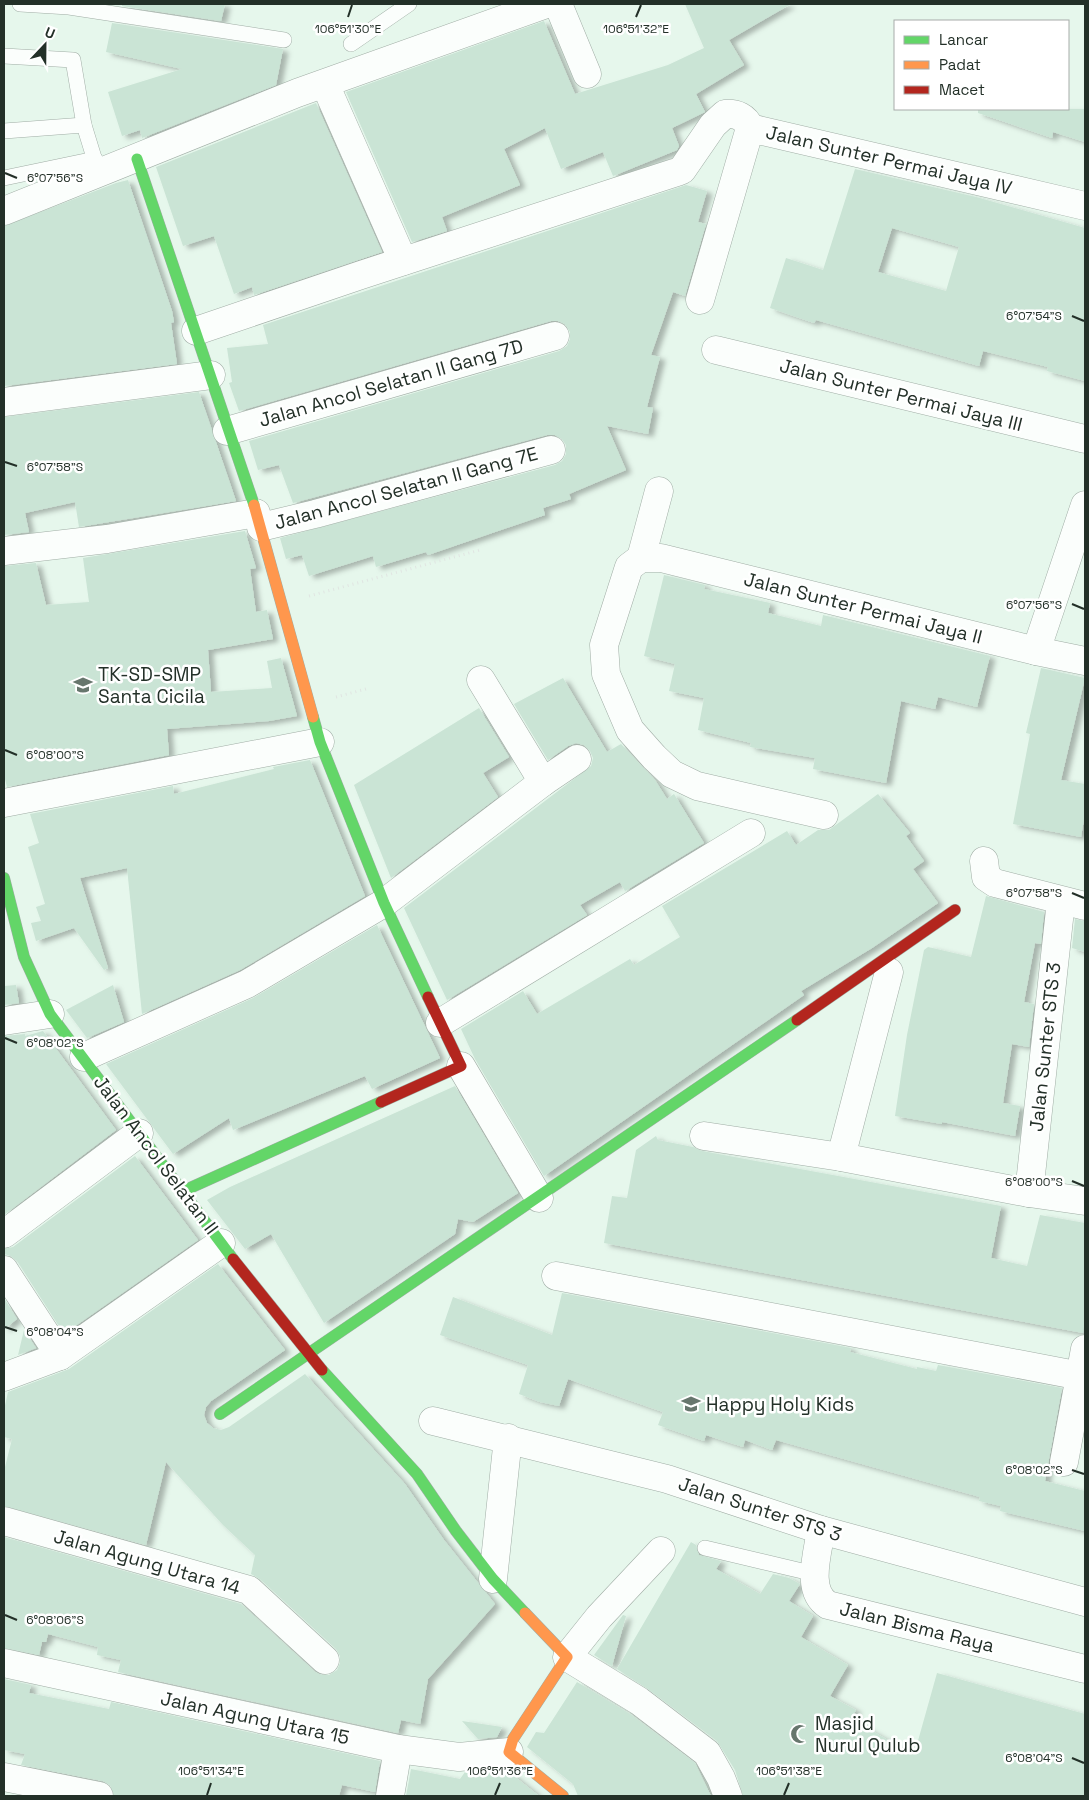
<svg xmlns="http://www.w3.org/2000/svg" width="1089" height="1800" font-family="'Space Grotesk',sans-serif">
  <defs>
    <filter id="shadow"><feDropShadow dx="5.5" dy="3" stdDeviation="2.5" flood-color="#0004"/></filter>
  </defs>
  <rect width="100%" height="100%" fill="#e6f7ec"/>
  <g fill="#cae4d5" fill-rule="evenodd" filter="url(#shadow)">
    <path d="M122 4H225L221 21 122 6Z"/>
    <path d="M685 4H791L729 40 744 65 696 94 705 112 672 128 679 146 677 150 613 176 603 152 561 169 545 128 504 149 520 185 442 217 447 231 412 242 346 92 544 21 575 94 668 65 704 48Z"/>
    <path d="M112 23 283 49 276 85 142 138 140 130 122 136 108 92 182 69 106 52Z"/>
    <path d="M316 103 382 252 254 295 252 287 234 294 214 236 183 246 156 167Z"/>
    <path d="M978 109H1085V142L1053 132 1052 138 978 113Z"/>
    <path d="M855 169 976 197 1085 228V381L1047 371 1048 367 983 351 979 366 816 320 814 323 770 308 786 258 823 270ZM892 228 959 247 946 291 878 272Z"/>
    <path d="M128 180 172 311 174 322 171 323 177 364 4 386V226L116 183Z"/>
    <path d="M686 185 707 191 698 222 706 224 685 296 673 292 651 355 660 357 647 407 653 408 648 434 607 426 626 470 569 494 571 499 543 508 545 515 428 555 426 552 376 567 373 556 309 576 302 555 286 559 280 538 555 465 562 461 566 454V445L562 439 555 435H547L293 503 279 465 258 470 249 441 559 351 567 346 570 339V332L565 324 558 321H551L239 411 229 383 232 382 227 348 268 344 263 325Z"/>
    <path d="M199 392 236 501 79 527 75 502 25 513 29 532 4 535V417Z"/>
    <path d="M245 531 256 568 250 569 256 612 267 610 273 639 208 650 211 692 272 688 267 661 281 658 297 716 269 721 167 729 169 755 7 787 4 775V566L36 563 46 605 89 602 83 558Z"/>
    <path d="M664 575 705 585 704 589 770 603 768 613 821 626 823 615 990 656 977 707 938 697 935 709 901 701 886 783 813 769 815 758 750 747 751 743 698 730 704 698 669 691 675 664 644 656Z"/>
    <path d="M1041 668 1085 678 1061 780 1085 784V813L1081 837 1013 824 1030 734 1026 733Z"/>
    <path d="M563 678 607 752 621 744 655 780 667 799 674 794 704 843 625 891 620 882 580 905 587 915 447 1000 404 908 591 766 593 758 590 751 584 745 576 743 568 746 548 760 514 704Z"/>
    <path d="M479 708 509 757 483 773 498 797 391 878 354 785Z"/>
    <path d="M310 760 365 896 240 970 142 1014 127 868 80 878 108 968 104 970 74 928 36 941 31 923 41 921 36 907 45 904 28 847 39 843 30 814 173 786 174 794 274 769 273 767Z"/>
    <path d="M878 794 910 833 906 836 924 861 913 869 938 903 872 948 801 991 804 995 544 1176 475 1059 461 1029 523 991 537 1014 630 959 634 965 680 937 662 906 787 831 796 845 818 830H829Z"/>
    <path d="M986 896 1044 912 1041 944 1035 943 1024 1002 1034 1004 1029 1047 1012 1044 1003 1103 1020 1106 1015 1136 942 1122V1124L895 1116 907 1035 924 950 928 947 971 957Z"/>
    <path d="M1075 919 1085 921V952L1072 948Z"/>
    <path d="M377 925 440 1058 372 1089 365 1076 233 1130 229 1118 173 1154 106 1064 253 998Z"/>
    <path d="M16 985 19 1003 4 1005V986Z"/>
    <path d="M113 985 124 1022 87 1038 66 1010Z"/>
    <path d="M43 1031 116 1130 4 1215V1036L25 1034V1036Z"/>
    <path d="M455 1086 518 1193 473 1222 458 1219 455 1234 324 1323 271 1234 245 1249 207 1200 230 1187Z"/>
    <path d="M656 1136 658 1140 693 1147 702 1151 1001 1206 991 1258 1027 1266 1040 1215 1085 1223V1321L1083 1333 604 1243 612 1196 627 1198 636 1150Z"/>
    <path d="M135 1156 198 1240 64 1334 17 1261 11 1256 4 1254V1249L13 1247Z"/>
    <path d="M218 1264 285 1350 211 1401 206 1407 204 1415 207 1423 213 1428 221 1430 229 1427 305 1374 405 1484 444 1540 495 1604 428 1679 420 1724 401 1720 398 1733 118 1672 121 1660 97 1655 98 1647 48 1634 46 1642H42L39 1655 4 1648V1537L241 1604 315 1672 322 1675H329L337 1670 340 1663V1656L336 1649 260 1579 251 1574 255 1555 223 1525 166 1462 146 1545 4 1506V1471L12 1439 4 1437V1410L8 1392 69 1369Z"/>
    <path d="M562 1293 851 1348 850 1352 917 1369V1367L936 1371 938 1365 1062 1388 1045 1481 1085 1491V1531L1000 1511 1001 1506 979 1501 980 1497 776 1440 772 1450 745 1440 743 1447 706 1435 704 1441 658 1425 663 1412 568 1379 559 1406 540 1402 519 1394 528 1365 440 1335 453 1297 552 1335Z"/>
    <path d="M4 1298 17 1319 4 1329Z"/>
    <path d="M24 1330 36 1348 18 1355Z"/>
    <path d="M691 1542 696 1545 699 1555 721 1561 716 1569 760 1594 773 1574 789 1578 800 1584 789 1601 813 1616 801 1637 848 1665 830 1696 856 1710 851 1719 914 1755 937 1673 1085 1714V1796H743L735 1770 717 1741 648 1689 617 1669Z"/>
    <path d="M623 1615 626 1616 612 1666 594 1655Z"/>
    <path d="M4 1679 31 1685 29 1693 109 1709 111 1702 380 1761 375 1792 342 1785 339 1796H114L110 1785 103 1781 21 1765 25 1754 4 1750Z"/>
    <path d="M577 1682 630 1714 695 1763 711 1796H578L573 1784 527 1747 536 1732 544 1733Z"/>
    <path d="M462 1721 502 1727 497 1737 478 1739Z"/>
    <path d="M504 1768 539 1796H406L411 1769 460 1779 465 1772Z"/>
  </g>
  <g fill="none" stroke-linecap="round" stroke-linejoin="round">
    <g stroke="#a0ada5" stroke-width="16">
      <g id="lane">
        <path d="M20 4 69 7 284 40"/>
        <path d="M351 44 409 4"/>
        <path d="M4 56 73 60 84 125 99 174"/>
        <path d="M4 131 84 125"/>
        <path d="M4 178 95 159"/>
        <path d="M705 1548 815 1574"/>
      </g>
    </g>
    <g stroke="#a0ada5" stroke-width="29">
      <g id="street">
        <path d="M558 4 587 74"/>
        <path d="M325 84 403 261"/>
        <path d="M4 211 297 93 546 4"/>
        <path d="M700 300 750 128 1085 206"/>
        <path d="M196 331 361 275 677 172 682 170 713 125 725 114C736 113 746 117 750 128"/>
        <path d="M716 350 1085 439"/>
        <path d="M4 402 211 375"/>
        <path d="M227 431 555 336"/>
        <path d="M261 527 315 514 551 450"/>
        <path d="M4 551 107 539 256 513"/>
        <path d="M641 558 659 491"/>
        <path d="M1036 651 1085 505"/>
        <path d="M481 680 543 782"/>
        <path d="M4 803 320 742"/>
        <path d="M824 815 697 786 672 774 654 757 630 730 606 674 604 645 629 567 641 558H661L1036 651 1085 661"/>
        <path d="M984 861 986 877 995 883 1085 906"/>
        <path d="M4 1021 50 1014"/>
        <path d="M440 1023 751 833"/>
        <path d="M84 1057 247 984 384 903 543 782 577 759"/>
        <path d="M461 1066 539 1198"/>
        <path d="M704 1136 841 1157 1029 1193 1085 1201"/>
        <path d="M841 1157 889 972"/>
        <path d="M1029 1193 1061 901"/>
        <path d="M4 1234 139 1133"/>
        <path d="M4 1270 60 1356"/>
        <path d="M556 1276 1081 1376"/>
        <path d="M4 1377 60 1356 221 1243"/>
        <path d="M433 1421 667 1479 821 1530 1085 1602"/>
        <path d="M1064 1462 1085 1349"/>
        <path d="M4 1521 249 1590 325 1660"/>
        <path d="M821 1530C818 1552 805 1591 828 1605L1085 1669"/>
        <path d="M661 1551 599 1617 567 1657 639 1701 707 1753 721 1778 728 1796"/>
        <path d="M493 1579 508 1438"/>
        <path d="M4 1663 398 1749 459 1757 509 1752"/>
        <path d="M4 1777 99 1796"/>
        <path d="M390 1796 398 1749"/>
      </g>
    </g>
    <g stroke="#a0ada5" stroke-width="12">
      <g id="fast">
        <path d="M137 159 254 505"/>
        <path d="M313 717 320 742 384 903 428 997"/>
        <path d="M4 878 24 957 50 1014 233 1259"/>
        <path d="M181 1192 381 1102"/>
        <path d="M322 1370 417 1474 456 1531 493 1579 525 1613"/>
        <path d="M220 1414C412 1281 605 1152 797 1020"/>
      </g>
    </g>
    <g stroke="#a0ada5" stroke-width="12">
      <g id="slow">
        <path d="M254 505 313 717"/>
        <path d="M525 1613 567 1657 513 1739 509 1752 563 1796"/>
      </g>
    </g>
    <g stroke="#a0ada5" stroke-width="12">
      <g id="jam">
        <path d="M797 1020 955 910"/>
        <path d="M381 1102 461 1066 428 997"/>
        <path d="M233 1259 322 1370"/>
      </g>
    </g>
    <g stroke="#e0e5e2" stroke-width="3" stroke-dasharray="1 4" stroke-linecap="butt">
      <path d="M309 596 480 550"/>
      <path d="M336 697 366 689"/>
    </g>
    <use href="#lane" stroke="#fbfefc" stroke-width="15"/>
    <use href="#street" stroke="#fbfefc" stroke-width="28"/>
    <use href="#fast" stroke="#63d668" stroke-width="11"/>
    <use href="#slow" stroke="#ff974d" stroke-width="11"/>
    <use href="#jam" stroke="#b3261e" stroke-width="11"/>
  </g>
  <path fill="none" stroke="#233028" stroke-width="2" d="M348 17 352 5M636 17 641 5M5 173 17 178M1072 316 1084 321M5 462 17 466M1072 604 1084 609M5 750 17 755M1072 893 1084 898M5 1038 17 1043M1072 1181 1084 1186M5 1327 17 1331M1072 1470 1084 1474M5 1615 17 1620M1072 1758 1084 1763M207 1795 211 1783M495 1795 500 1783M784 1795 789 1783"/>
  <defs>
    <g id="school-bare" transform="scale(1.5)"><path d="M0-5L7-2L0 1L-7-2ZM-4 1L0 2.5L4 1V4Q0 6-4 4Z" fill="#67766d" stroke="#fff" stroke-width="2.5" paint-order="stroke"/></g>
    <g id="mosque-bare" transform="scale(1.5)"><path d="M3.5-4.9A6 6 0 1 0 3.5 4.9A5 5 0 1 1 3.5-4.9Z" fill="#67766d" stroke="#fff" stroke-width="2.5" paint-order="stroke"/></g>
  </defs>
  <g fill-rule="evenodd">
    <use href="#school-bare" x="83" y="685"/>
    <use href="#school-bare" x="691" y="1404"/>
    <use href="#mosque-bare" x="800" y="1734"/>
  </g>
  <g text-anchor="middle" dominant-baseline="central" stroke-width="5" stroke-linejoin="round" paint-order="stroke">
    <g font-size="19" fill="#233028" stroke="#fff">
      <text transform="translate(889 160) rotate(13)">Jalan Sunter Permai Jaya IV</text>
      <text transform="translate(391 383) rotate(-16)">Jalan Ancol Selatan II Gang 7D</text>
      <text transform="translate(901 395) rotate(14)">Jalan Sunter Permai Jaya III</text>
      <text transform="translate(406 488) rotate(-15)">Jalan Ancol Selatan II Gang 7E</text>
      <text transform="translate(863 608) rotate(14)">Jalan Sunter Permai Jaya II</text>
      <text transform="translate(1045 1047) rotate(-84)">Jalan Sunter STS 3</text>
      <text transform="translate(156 1155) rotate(53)">Jalan Ancol Selatan II</text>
      <text transform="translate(760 1509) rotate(18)">Jalan Sunter STS 3</text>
      <text transform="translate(147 1562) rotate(16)">Jalan Agung Utara 14</text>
      <text transform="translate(917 1627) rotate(14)">Jalan Bisma Raya</text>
      <text transform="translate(255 1718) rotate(12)">Jalan Agung Utara 15</text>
    </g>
    <g font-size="19" fill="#233028" stroke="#fff" text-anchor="start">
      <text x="98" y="674">TK-SD-SMP<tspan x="98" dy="22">Santa Cicila</tspan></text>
      <text x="706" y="1404">Happy Holy Kids</text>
      <text x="815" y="1723">Masjid<tspan x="815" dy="22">Nurul Qulub</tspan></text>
    </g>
  </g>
  <g font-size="12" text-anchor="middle" fill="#233028" stroke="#fff" stroke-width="5" stroke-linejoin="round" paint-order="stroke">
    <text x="348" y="33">106°51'30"E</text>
    <text x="636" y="33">106°51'32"E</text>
    <text x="55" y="182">6°07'56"S</text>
    <text x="1034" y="320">6°07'54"S</text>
    <text x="55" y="471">6°07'58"S</text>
    <text x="1034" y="609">6°07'56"S</text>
    <text x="55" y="759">6°08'00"S</text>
    <text x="1034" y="897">6°07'58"S</text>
    <text x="55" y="1047">6°08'02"S</text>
    <text x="1034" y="1186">6°08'00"S</text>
    <text x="55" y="1336">6°08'04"S</text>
    <text x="1034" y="1474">6°08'02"S</text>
    <text x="55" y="1624">6°08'06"S</text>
    <text x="1034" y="1762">6°08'04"S</text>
    <text x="211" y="1775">106°51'34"E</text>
    <text x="500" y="1775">106°51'36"E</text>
    <text x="789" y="1775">106°51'38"E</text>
  </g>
  <rect width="1089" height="1800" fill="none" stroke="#233028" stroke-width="10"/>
  <rect x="894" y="20" width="175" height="90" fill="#ffffff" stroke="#a7aca9"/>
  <rect x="904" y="36" width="25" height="8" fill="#63d668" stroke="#a7aca9"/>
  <text x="939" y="45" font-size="15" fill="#233028">Lancar</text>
  <rect x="904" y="61" width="25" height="8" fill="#ff974d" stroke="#a7aca9"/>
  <text x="939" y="70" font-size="15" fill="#233028">Padat</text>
  <rect x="904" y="86" width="25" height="8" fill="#b3261e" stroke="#a7aca9"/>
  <text x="939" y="95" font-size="15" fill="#233028">Macet</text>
  <g transform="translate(45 45) rotate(22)" stroke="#ffffff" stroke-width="4" paint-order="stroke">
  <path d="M0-4L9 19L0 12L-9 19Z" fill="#233028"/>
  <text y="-8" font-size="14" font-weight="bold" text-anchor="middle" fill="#233028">U</text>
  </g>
</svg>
